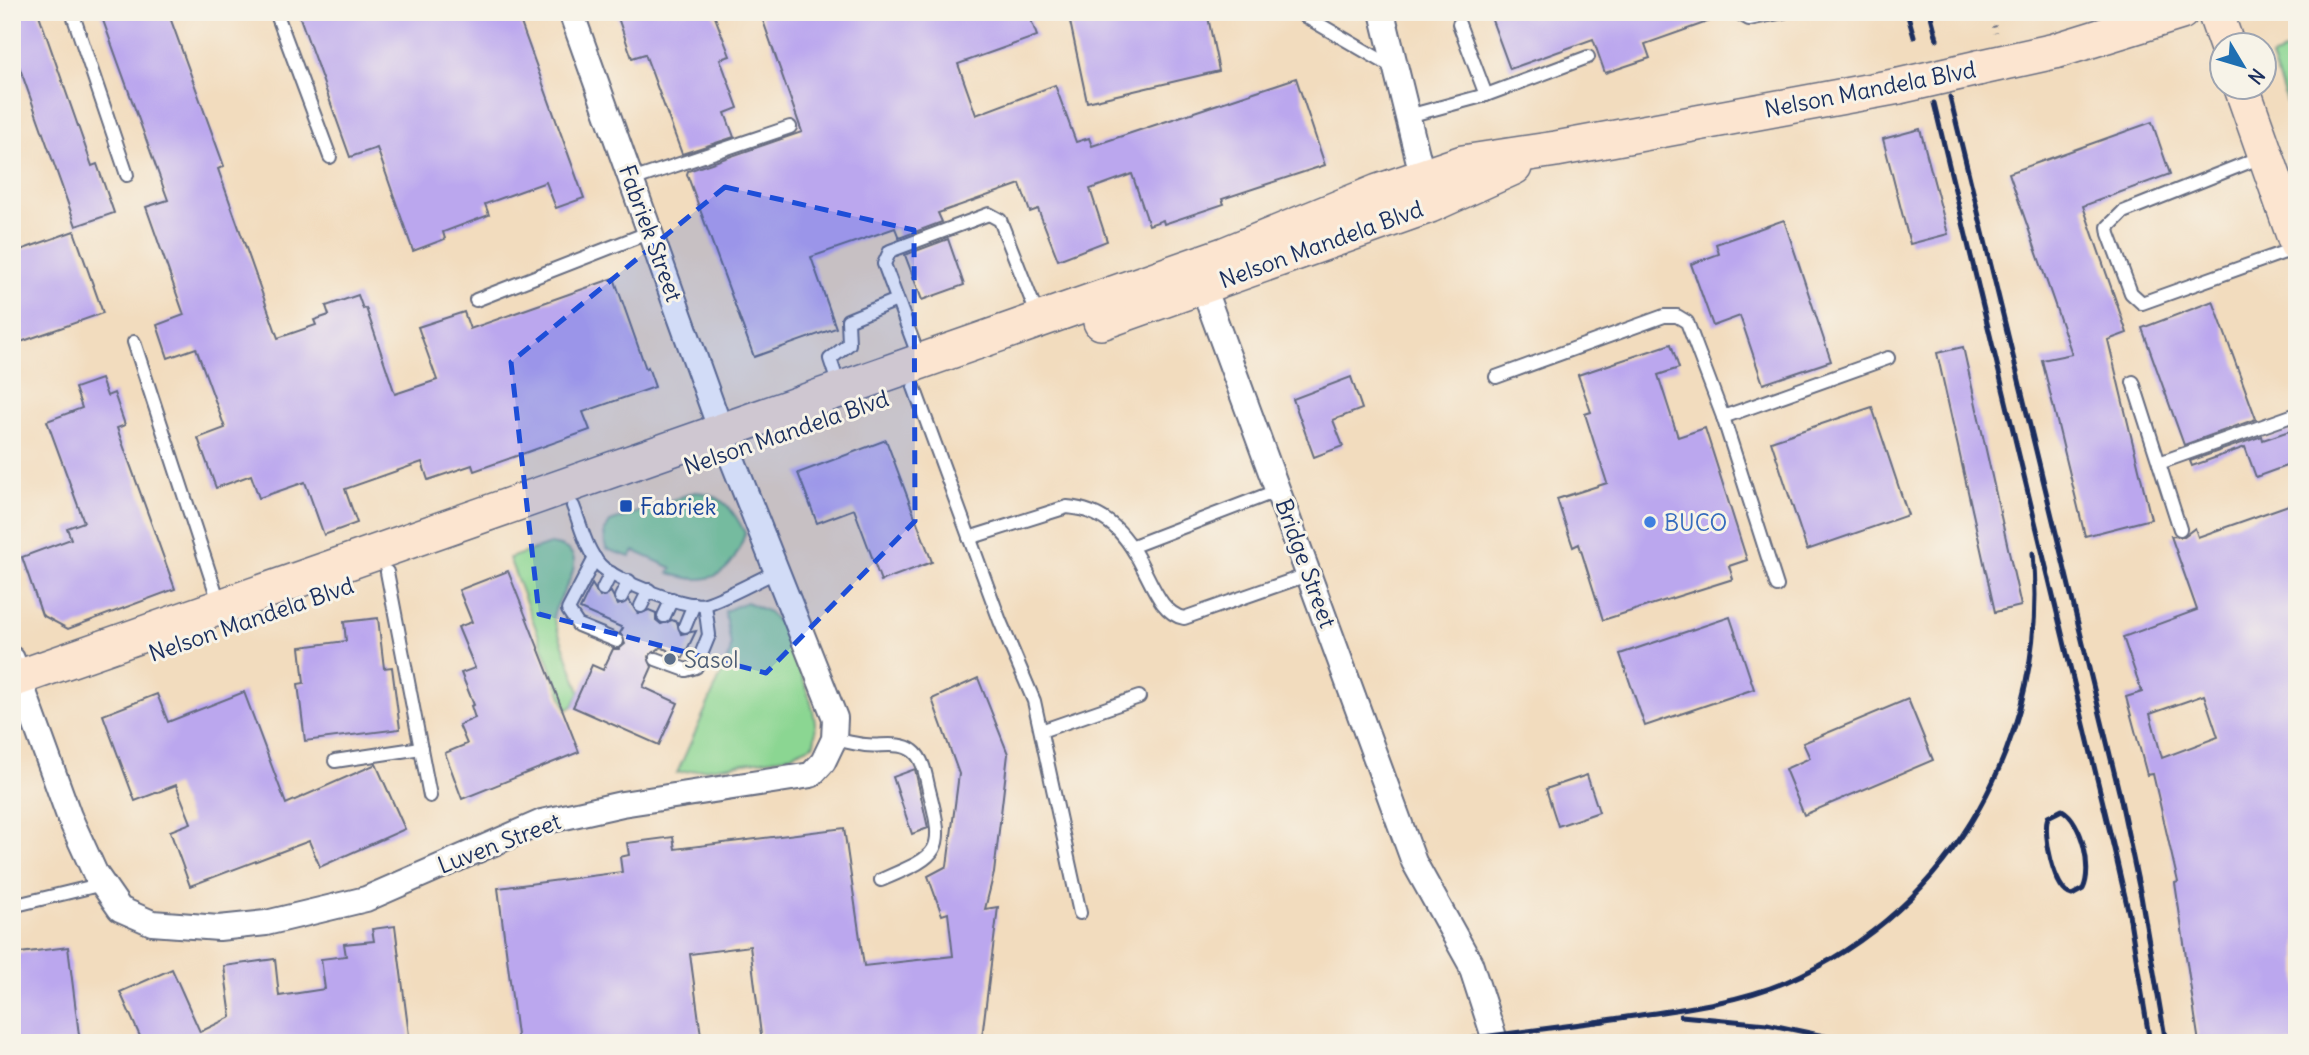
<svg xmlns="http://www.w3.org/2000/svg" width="2309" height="1055" font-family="Delius,sans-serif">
  <rect width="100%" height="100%" fill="#f7f3e8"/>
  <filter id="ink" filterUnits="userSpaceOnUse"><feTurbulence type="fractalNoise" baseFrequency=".0143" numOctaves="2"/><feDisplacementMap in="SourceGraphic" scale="14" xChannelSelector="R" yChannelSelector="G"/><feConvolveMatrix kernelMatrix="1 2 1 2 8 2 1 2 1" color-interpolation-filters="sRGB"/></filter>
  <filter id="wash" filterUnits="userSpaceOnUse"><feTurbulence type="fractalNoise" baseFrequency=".00686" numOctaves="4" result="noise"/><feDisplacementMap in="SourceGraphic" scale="28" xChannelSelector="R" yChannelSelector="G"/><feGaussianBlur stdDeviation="1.57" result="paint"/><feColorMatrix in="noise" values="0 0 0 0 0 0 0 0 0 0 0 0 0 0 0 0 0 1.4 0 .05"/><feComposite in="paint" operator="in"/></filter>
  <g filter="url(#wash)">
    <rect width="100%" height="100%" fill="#f2dcbe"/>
    <g fill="#8bd692" stroke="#538278" stroke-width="2">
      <path d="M2297 44V131L2271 58Z"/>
      <path d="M695 492C722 493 734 511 745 533 733 575 710 588 669 573L672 568 634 551 630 557 606 549 604 532 610 522Z"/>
      <path d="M550 544C601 550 556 595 553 617L580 692 573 706 567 710 509 558Z"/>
      <path d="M746 602 769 612 780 624C791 654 825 716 813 745L785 757 677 773 729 657 731 646 725 611Z"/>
    </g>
    <g id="blocks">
      <g fill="#bba7ee" fill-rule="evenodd">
        <path d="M12 12H38L92 166 97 164 114 213 76 226 12 46Z"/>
        <path d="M100 12H168L224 166 218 169 278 338 316 325 314 320 329 315 326 306 358 295 363 309 366 308 395 394 437 380 418 327 464 312 470 329 614 278 646 369 648 367 655 387 583 412 590 430 474 471 472 465 428 480 422 462 345 489 357 523 324 535 305 482 259 498 251 475 216 488 198 438 225 428 196 348 168 358 157 325 184 315 146 207 168 200Z"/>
        <path d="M298 12H517L584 198 556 208 546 182 485 204 489 215 443 232 445 239 413 251 377 148 350 157Z"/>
        <path d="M616 12H713L730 56 720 59 738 108 725 113 734 137 682 154 645 54 632 58Z"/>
        <path d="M760 12H1028L1037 36 958 64 976 115 1055 85 1076 142 1089 138 1092 146 1296 78 1325 165 1222 199 1224 204 1164 224 1163 220 1149 225 1132 174 1090 189 1107 241 1058 260 1038 209 1030 212 1020 184 938 213 942 222 899 238 895 228 811 257 836 328 754 357 687 174 688 171 802 132Z"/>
        <path d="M1068 12H1207L1219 71 1087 102Z"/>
        <path d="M1489 12H1727V15L1645 44 1650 58 1605 73 1593 39 1510 69Z"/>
        <path d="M2152 122 2170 174 2083 206 2127 333 2108 340 2151 519 2085 536 2042 360 2072 354 2009 173Z"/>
        <path d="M1920 129 1948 234 1910 244 1883 139Z"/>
        <path d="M1784 220 1831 361 1763 384 1740 316 1713 326 1691 264 1719 254 1716 244Z"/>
        <path d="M74 231 103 313 12 345V253Z"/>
        <path d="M948 239 964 285 922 300 905 255Z"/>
        <path d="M2213 301 2256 419 2184 445 2142 328Z"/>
        <path d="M1671 344 1679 368 1658 375 1678 437 1705 428 1747 560 1729 566 1733 579 1603 620 1579 544 1573 547 1557 499 1607 483 1585 414 1591 412 1578 375Z"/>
        <path d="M1963 347 2021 606 1995 612 1937 353Z"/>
        <path d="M1351 377 1362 409 1333 420 1343 446 1314 457 1293 399Z"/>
        <path d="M101 379 107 396 114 393 125 425 117 428 175 589 68 629 42 615 22 557 71 539 67 528 84 522 47 421 82 408 75 388Z"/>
        <path d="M1872 407 1908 515 1807 550 1771 441Z"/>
        <path d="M2289 431 2297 462 2256 477 2245 447 2192 466 2190 461 2262 436 2263 440Z"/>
        <path d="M886 440 932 562 881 581 854 509 817 523 798 473Z"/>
        <path d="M2297 502V1043H2199L2175 883 2178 882 2153 774 2147 775 2126 697 2142 692 2123 637 2197 610 2171 536 2183 537 2195 528 2198 537ZM2204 695 2218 737 2162 758 2150 714Z"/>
        <path d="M508 571 579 752 462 799 445 753 467 744 459 725 475 718 471 706 474 705 461 673 475 668 458 627 472 622 459 590Z"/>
        <path d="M592 584 600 597 611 592 618 605 629 600 638 614 649 610 656 613V620L661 624 672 620 677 622 681 634 696 631 683 658 661 647 648 657 652 667 643 687 678 703 659 745 573 707 592 665 603 670 613 649H619L625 644 620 633 623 628 580 609Z"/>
        <path d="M1730 617 1754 689 1645 726 1620 654Z"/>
        <path d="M378 618 384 668 392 667 400 729 305 741 298 684 304 683 300 647 346 641 344 622Z"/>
        <path d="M978 678 1008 754 994 873 985 909 998 907 982 1037 930 1043H762L750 946 690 954 702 1043H518L498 888 622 872 620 857 629 855 627 843 673 837 675 849 844 828 864 966 953 956 948 913 942 915 928 876 947 866 959 774 932 699Z"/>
        <path d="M244 692 286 804 376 764 405 829 320 867 309 841 190 886 170 831 191 823 176 785 135 801 103 715 157 694 168 722Z"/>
        <path d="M1908 699 1933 760 1804 815 1785 769 1810 758 1803 743Z"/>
        <path d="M915 769 928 828 912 834 893 777Z"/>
        <path d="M1587 775 1599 812 1558 826 1546 789Z"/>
        <path d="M395 926 410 1043H143L120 992 172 969 200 1032 231 1017 224 966 275 959 279 996 325 989 321 959 346 956 344 944 374 941 372 929Z"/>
        <path d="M68 947 80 1043H12V954Z"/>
      </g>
    </g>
  </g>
  <g filter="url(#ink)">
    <use href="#blocks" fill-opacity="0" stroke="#666c80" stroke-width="2"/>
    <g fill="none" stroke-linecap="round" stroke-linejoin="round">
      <g stroke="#666c80" stroke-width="16">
        <g id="lane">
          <path d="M72 12 127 175"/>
          <path d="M276 12 330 157"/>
          <path d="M1298 12 1396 69"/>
          <path d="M1737 12 1749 19 1784 12"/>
          <path d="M1459 24 1486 95"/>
          <path d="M1408 116 1486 95 1588 57"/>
          <path d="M2264 156 2123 212 2108 227 2109 234 2131 293 2142 303 2296 248"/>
          <path d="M632 180 790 127"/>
          <path d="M476 300 650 232"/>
          <path d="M134 342 220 605"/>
          <path d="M920 360 884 264 890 251 989 214 1000 220 1039 319"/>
          <path d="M1496 377 1664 316H1677L1687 322 1723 417 1888 358"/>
          <path d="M2133 382 2180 529"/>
          <path d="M914 387 1000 621 1034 701 1080 913"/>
          <path d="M840 389 830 359 849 344 848 320 897 300"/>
          <path d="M1723 417 1777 586"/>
          <path d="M2159 463 2297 414"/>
          <path d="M573 506C581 526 586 550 600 565 614 580 687 610 706 604 730 596 753 582 776 572"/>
          <path d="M969 538 1067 507C1149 514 1141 610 1184 618L1310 574"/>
          <path d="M1133 546 1279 490"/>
          <path d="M595 558 568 610 578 625 617 641"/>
          <path d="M387 572 430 796"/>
          <path d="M603 589 611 573"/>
          <path d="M621 597 629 581"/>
          <path d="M641 606 649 590"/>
          <path d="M664 616 672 599"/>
          <path d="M685 626 694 604"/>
          <path d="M656 659 686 670 696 667 709 635 705 605"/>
          <path d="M1041 731 1139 697"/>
          <path d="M834 739C844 741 855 744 865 745 880 747 900 741 913 751 924 759 926 778 929 790 946 854 939 855 881 880"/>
          <path d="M335 761 421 748"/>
          <path d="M12 906 103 884"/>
        </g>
      </g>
      <g stroke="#666c80" stroke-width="28">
        <g id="street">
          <path d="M1382 12 1426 191"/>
          <path d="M1197 271 1414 862 1470 963 1496 1043"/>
          <path d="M12 659 69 816 95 873 120 909 152 923 219 928 266 923 366 899 542 822 622 804 811 775 823 762 834 739 835 718 721 431 571 12"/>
        </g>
      </g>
      <g stroke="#666c80" stroke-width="38">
        <g id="secondary">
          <path d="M2215 12 2227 46"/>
          <path d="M1978 68 2055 51 2181 12"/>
          <path d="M2242 88 2297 244"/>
          <path d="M1101 322 1430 205 1514 167"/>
          <path d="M12 680 1224 255 1378 192 1463 163 1556 149 1899 86"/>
        </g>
      </g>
      <path stroke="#666c80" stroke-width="4.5" stroke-dasharray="2 5" stroke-linecap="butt" d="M1991 12 1996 33"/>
      <use href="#lane" stroke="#fff" stroke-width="12"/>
      <use href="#street" stroke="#fff" stroke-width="24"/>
      <use href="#secondary" stroke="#fce5d0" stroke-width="35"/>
      <g stroke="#1b2f5e" stroke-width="5">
        <path d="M1907 12 1914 37"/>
        <path d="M1930 12 1937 39"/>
        <path d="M1950 97 2120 796 2141 896 2166 1043"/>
        <path d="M1934 103 2115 853 2129 914 2150 1043"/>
        <path d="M2062 810C2082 821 2093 869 2083 889L2072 895C2054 891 2042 833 2048 817Z"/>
        <path d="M1681 1016 1767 1024 1857 1043"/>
        <path d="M1595 1022C1659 1011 1726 1007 1786 982 1955 910 2050 733 2033 553"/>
        <path d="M1436 1043 1604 1021"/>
        <path d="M1593 1043 1650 1039 1691 1043"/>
      </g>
      <g stroke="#666c80" stroke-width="38" stroke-linecap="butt">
        <path id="secondary-bridge" d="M1899 86 1978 68"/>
      </g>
      <use href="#secondary-bridge" stroke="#fce5d0" stroke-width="35"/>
    </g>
  </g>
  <path fill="#1d4ed8" fill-opacity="0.2" stroke="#1d4ed8" stroke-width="5" stroke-dasharray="14 9" stroke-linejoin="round" d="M725 187 914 230 915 521 766 673 539 614 511 362Z"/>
  <rect fill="#1a4fb4" stroke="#f7f3e8" stroke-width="2.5" x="619" y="499" width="14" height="14" rx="3.5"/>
  <circle fill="#3f7fe0" stroke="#f7f3e8" stroke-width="2.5" cx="1650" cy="522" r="7"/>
  <circle fill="#5c6f8a" stroke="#f7f3e8" stroke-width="2.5" cx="670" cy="659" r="7"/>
  <g text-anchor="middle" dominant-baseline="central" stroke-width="6" stroke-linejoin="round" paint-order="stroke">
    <g font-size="23" fill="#1b2f5e" stroke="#f7f3e8">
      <text transform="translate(1870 89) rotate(-11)">Nelson Mandela Blvd</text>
      <text transform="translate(651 233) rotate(70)">Fabriek Street</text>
      <text transform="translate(1321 244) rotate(-20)">Nelson Mandela Blvd</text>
      <text transform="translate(786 432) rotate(-19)">Nelson Mandela Blvd</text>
      <text transform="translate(1306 563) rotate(70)">Bridge Street</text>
      <text transform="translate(251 619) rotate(-19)">Nelson Mandela Blvd</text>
      <text transform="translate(499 843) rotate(-21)">Luven Street</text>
    </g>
    <g font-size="23" fill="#164399" stroke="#f7f3e8" text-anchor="start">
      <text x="640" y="506">Fabriek</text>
    </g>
    <g font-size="23" fill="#366cbe" stroke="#f7f3e8" text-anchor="start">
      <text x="1664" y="522">BUCO</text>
    </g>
    <g font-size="23" fill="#4e5e75" stroke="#f7f3e8" text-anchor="start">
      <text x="684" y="659">Sasol</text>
    </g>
  </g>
  <rect width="2309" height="1055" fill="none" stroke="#f7f3e8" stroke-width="42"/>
  <g transform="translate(2243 66) rotate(128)"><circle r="33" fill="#f7f3e8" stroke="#9fa5b1" stroke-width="2"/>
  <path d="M0-5L12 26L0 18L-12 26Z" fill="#1f6fb2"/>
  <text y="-10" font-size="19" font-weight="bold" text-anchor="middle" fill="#1b2f5e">N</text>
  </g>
</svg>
